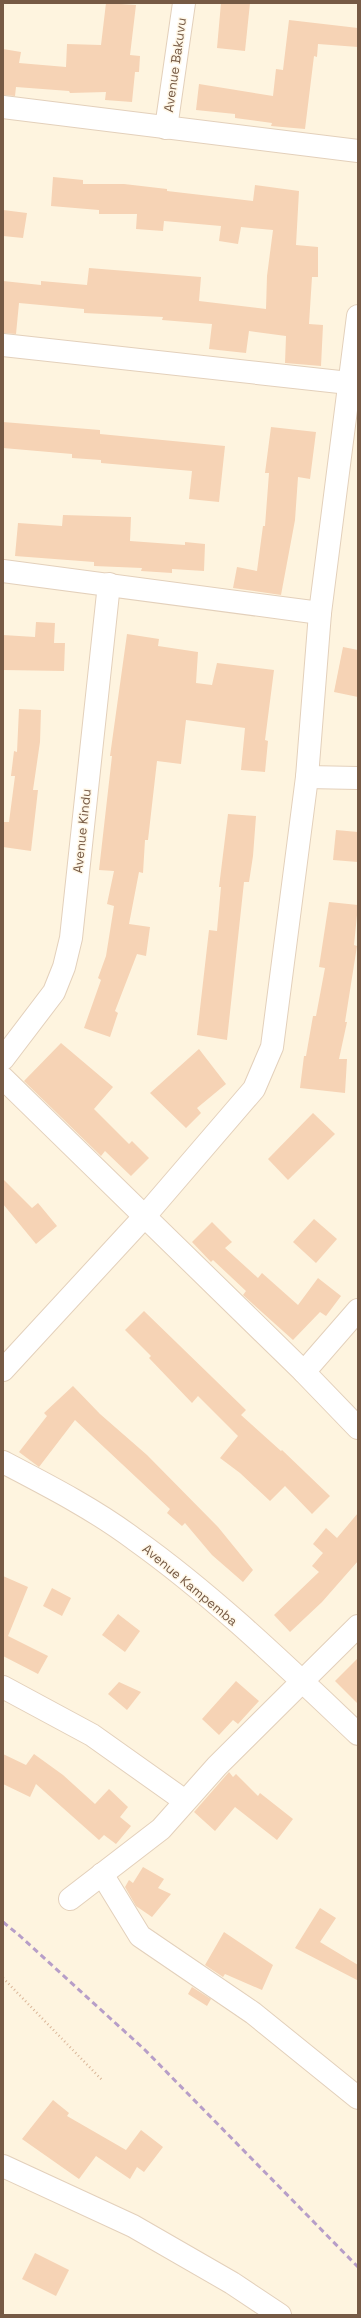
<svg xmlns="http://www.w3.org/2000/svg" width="361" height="2318" font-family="'Space Grotesk',sans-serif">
  <rect width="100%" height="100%" fill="#fef4df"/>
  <g fill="#f6d3b5">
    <path d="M106 3 136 5 130 55 140 56 139 72H135L132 102 105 100 106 92 70 93 69 91 16 87 15 96 3 95V49L21 52 19 63 66 67 67 44 101 45Z"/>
    <path d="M221 3H250L245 51 217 48Z"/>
    <path d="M289 20 358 28V47L318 44 317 57 314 56 305 129 271 126 272 123 235 118V114L196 110 199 84 273 96 276 69 283 70Z"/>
    <path d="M53 177 83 180V184H124L167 189V191L253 201 255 185 299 191 296 245 318 247V277H312L309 324 323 325 321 366 285 363 286 336 249 331 246 353 209 349 212 324 162 320 163 317 84 313V309L19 303 16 334 3 333V281L41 285V281L87 285 89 268 201 277 199 301 266 309 267 276 273 230 241 227 238 244 219 241 221 226 164 221 163 231 136 229 137 214H99V210L51 206Z"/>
    <path d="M3 210 27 213 23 238 3 236Z"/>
    <path d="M3 422 100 430V434L225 446 219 502 189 499 192 471 101 463V460L72 458V454L3 448Z"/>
    <path d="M271 427 316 432 310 479 298 477 295 520 281 595 233 588 237 567 257 571 263 526H265L269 473H265Z"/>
    <path d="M63 515 131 517 130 541 185 545V542L205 544 204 571 172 569V573L141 571 142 568 94 566V562L15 556 18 523 62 526Z"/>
    <path d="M36 622 55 623 54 643H65L64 671 3 670V635L35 637Z"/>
    <path d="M127 634 159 639 158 646 198 652 196 683 212 685 217 663 274 670 265 740 268 741 265 772 241 770 245 728 186 720 181 764 157 761 148 840H145L143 873 139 872 129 924 150 927 146 956 137 954 115 1011 118 1013 110 1037 84 1028 101 980 98 978 106 956 114 906 107 904 114 871 99 870 112 756H110Z"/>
    <path d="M343 647 358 650V697L334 692Z"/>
    <path d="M19 709 41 710 40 742 33 790H38L31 851 3 847V822H9L15 776H11L14 751 17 752Z"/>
    <path d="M228 814 256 816 253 856 249 882H244L227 1040 197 1035 209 930 217 931 221 887H219Z"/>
    <path d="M336 830 358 832V862L333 860Z"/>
    <path d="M329 902 358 905 354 945 357 946 345 1022H347L339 1059H347L345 1093 300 1088 304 1056H306L313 1016H316L325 968 319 967Z"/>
    <path d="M61 1043 113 1087 94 1109 129 1144 132 1141 149 1158 131 1176 105 1151 101 1156 24 1081Z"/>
    <path d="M199 1049 226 1084 197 1108 201 1113 186 1128 150 1093Z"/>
    <path d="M313 1113 335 1134 288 1180 268 1159Z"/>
    <path d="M3 1179 32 1208 38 1203 57 1226 36 1244 3 1204Z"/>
    <path d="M314 1219 337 1239 316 1263 293 1242Z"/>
    <path d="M212 1222 232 1242 225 1248 258 1278 262 1273 298 1305 318 1278 341 1296 326 1316 320 1312 293 1340 243 1295 246 1291 213 1260 211 1262 192 1242Z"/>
    <path d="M144 1311 246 1410 241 1415 281 1451 282 1450 330 1496 312 1514 285 1486 270 1501 240 1473 220 1458 238 1436 198 1396 192 1403 149 1358 151 1356 125 1330Z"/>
    <path d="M73 1386 100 1414 147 1455 218 1527 253 1570 243 1582 212 1555 185 1523 182 1526 167 1513 170 1509 75 1420 39 1467 19 1452 47 1416 44 1413Z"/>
    <path d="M358 1513V1561L322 1602 290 1632 274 1615 319 1572 312 1566 323 1553 313 1544 326 1528 337 1538Z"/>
    <path d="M3 1576 28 1587 8 1636 48 1656 38 1674 3 1656Z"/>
    <path d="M52 1588 71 1598 62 1616 43 1606Z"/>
    <path d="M118 1614 140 1631 125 1652 102 1635Z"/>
    <path d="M358 1658V1704L335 1681Z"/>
    <path d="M236 1681 259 1701 238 1724 233 1720 219 1735 202 1719Z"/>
    <path d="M119 1682 141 1692 127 1710 108 1694Z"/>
    <path d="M3 1754 26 1765 34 1754 63 1775 95 1804 109 1789 128 1807 120 1817 131 1826 116 1844 104 1835 99 1840 36 1784 30 1797 3 1784Z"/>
    <path d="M229 1772 233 1777 236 1774 258 1796 260 1793 293 1819 277 1840 235 1807 215 1831 194 1812Z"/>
    <path d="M143 1867 164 1879 158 1888 171 1894 152 1917 136 1906 125 1887 129 1880 133 1883Z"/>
    <path d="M320 1908 336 1918 320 1942 358 1965 357 1980 295 1948Z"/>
    <path d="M224 1932 273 1965 262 1990 225 1974 223 1977 205 1965Z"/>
    <path d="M192 1987 211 1999 207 2006 188 1994Z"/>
    <path d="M53 2100 69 2113 67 2116 126 2150 141 2130 163 2147 144 2172 137 2167 130 2179 96 2156 79 2179 22 2139Z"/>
    <path d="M35 2253 69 2270 56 2296 22 2279Z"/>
  </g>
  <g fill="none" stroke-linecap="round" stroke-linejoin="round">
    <g stroke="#e3d0bb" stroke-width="24">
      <g id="street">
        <path d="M3 107 358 151"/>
        <path d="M166 128 184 3"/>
        <path d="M3 345 358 384"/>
        <path d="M3 571 320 613"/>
        <path d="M307 777 358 778"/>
        <path d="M3 1059 54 992 64 967 71 938 109 584"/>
        <path d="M3 1078 304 1372 358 1428"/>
        <path d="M3 1370 144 1217 254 1089 272 1047 307 777 320 613 358 316"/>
        <path d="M304 1372 358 1310"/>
        <path d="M3 1462C47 1485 94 1509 134 1539 214 1596 286 1666 358 1734"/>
        <path d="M3 1687 92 1735 185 1801"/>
        <path d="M102 1874 140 1936 253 2013 358 2098"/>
        <path d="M70 1899 161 1829 217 1766 358 1626"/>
        <path d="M3 2166 133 2226 232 2283 280 2315"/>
      </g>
    </g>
    <path stroke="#dab698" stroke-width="2.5" stroke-dasharray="1 3" stroke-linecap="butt" d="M3 1978 102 2080"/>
    <use href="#street" stroke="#fff" stroke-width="22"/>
    <path stroke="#b79ec8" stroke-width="3" stroke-dasharray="6 4" stroke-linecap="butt" d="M3 1922 20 1936 145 2050 358 2267"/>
  </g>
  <g text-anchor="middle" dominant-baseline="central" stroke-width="3" stroke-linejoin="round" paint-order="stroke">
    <g font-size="13" fill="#765a45" stroke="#fff7e7">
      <text transform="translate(175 65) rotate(-82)">Avenue Bakuvu</text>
      <text transform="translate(82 831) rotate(-84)">Avenue Kindu</text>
      <text transform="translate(190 1585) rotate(40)">Avenue Kampemba</text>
    </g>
  </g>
  <rect width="361" height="2318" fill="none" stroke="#765a45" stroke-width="8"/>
</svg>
